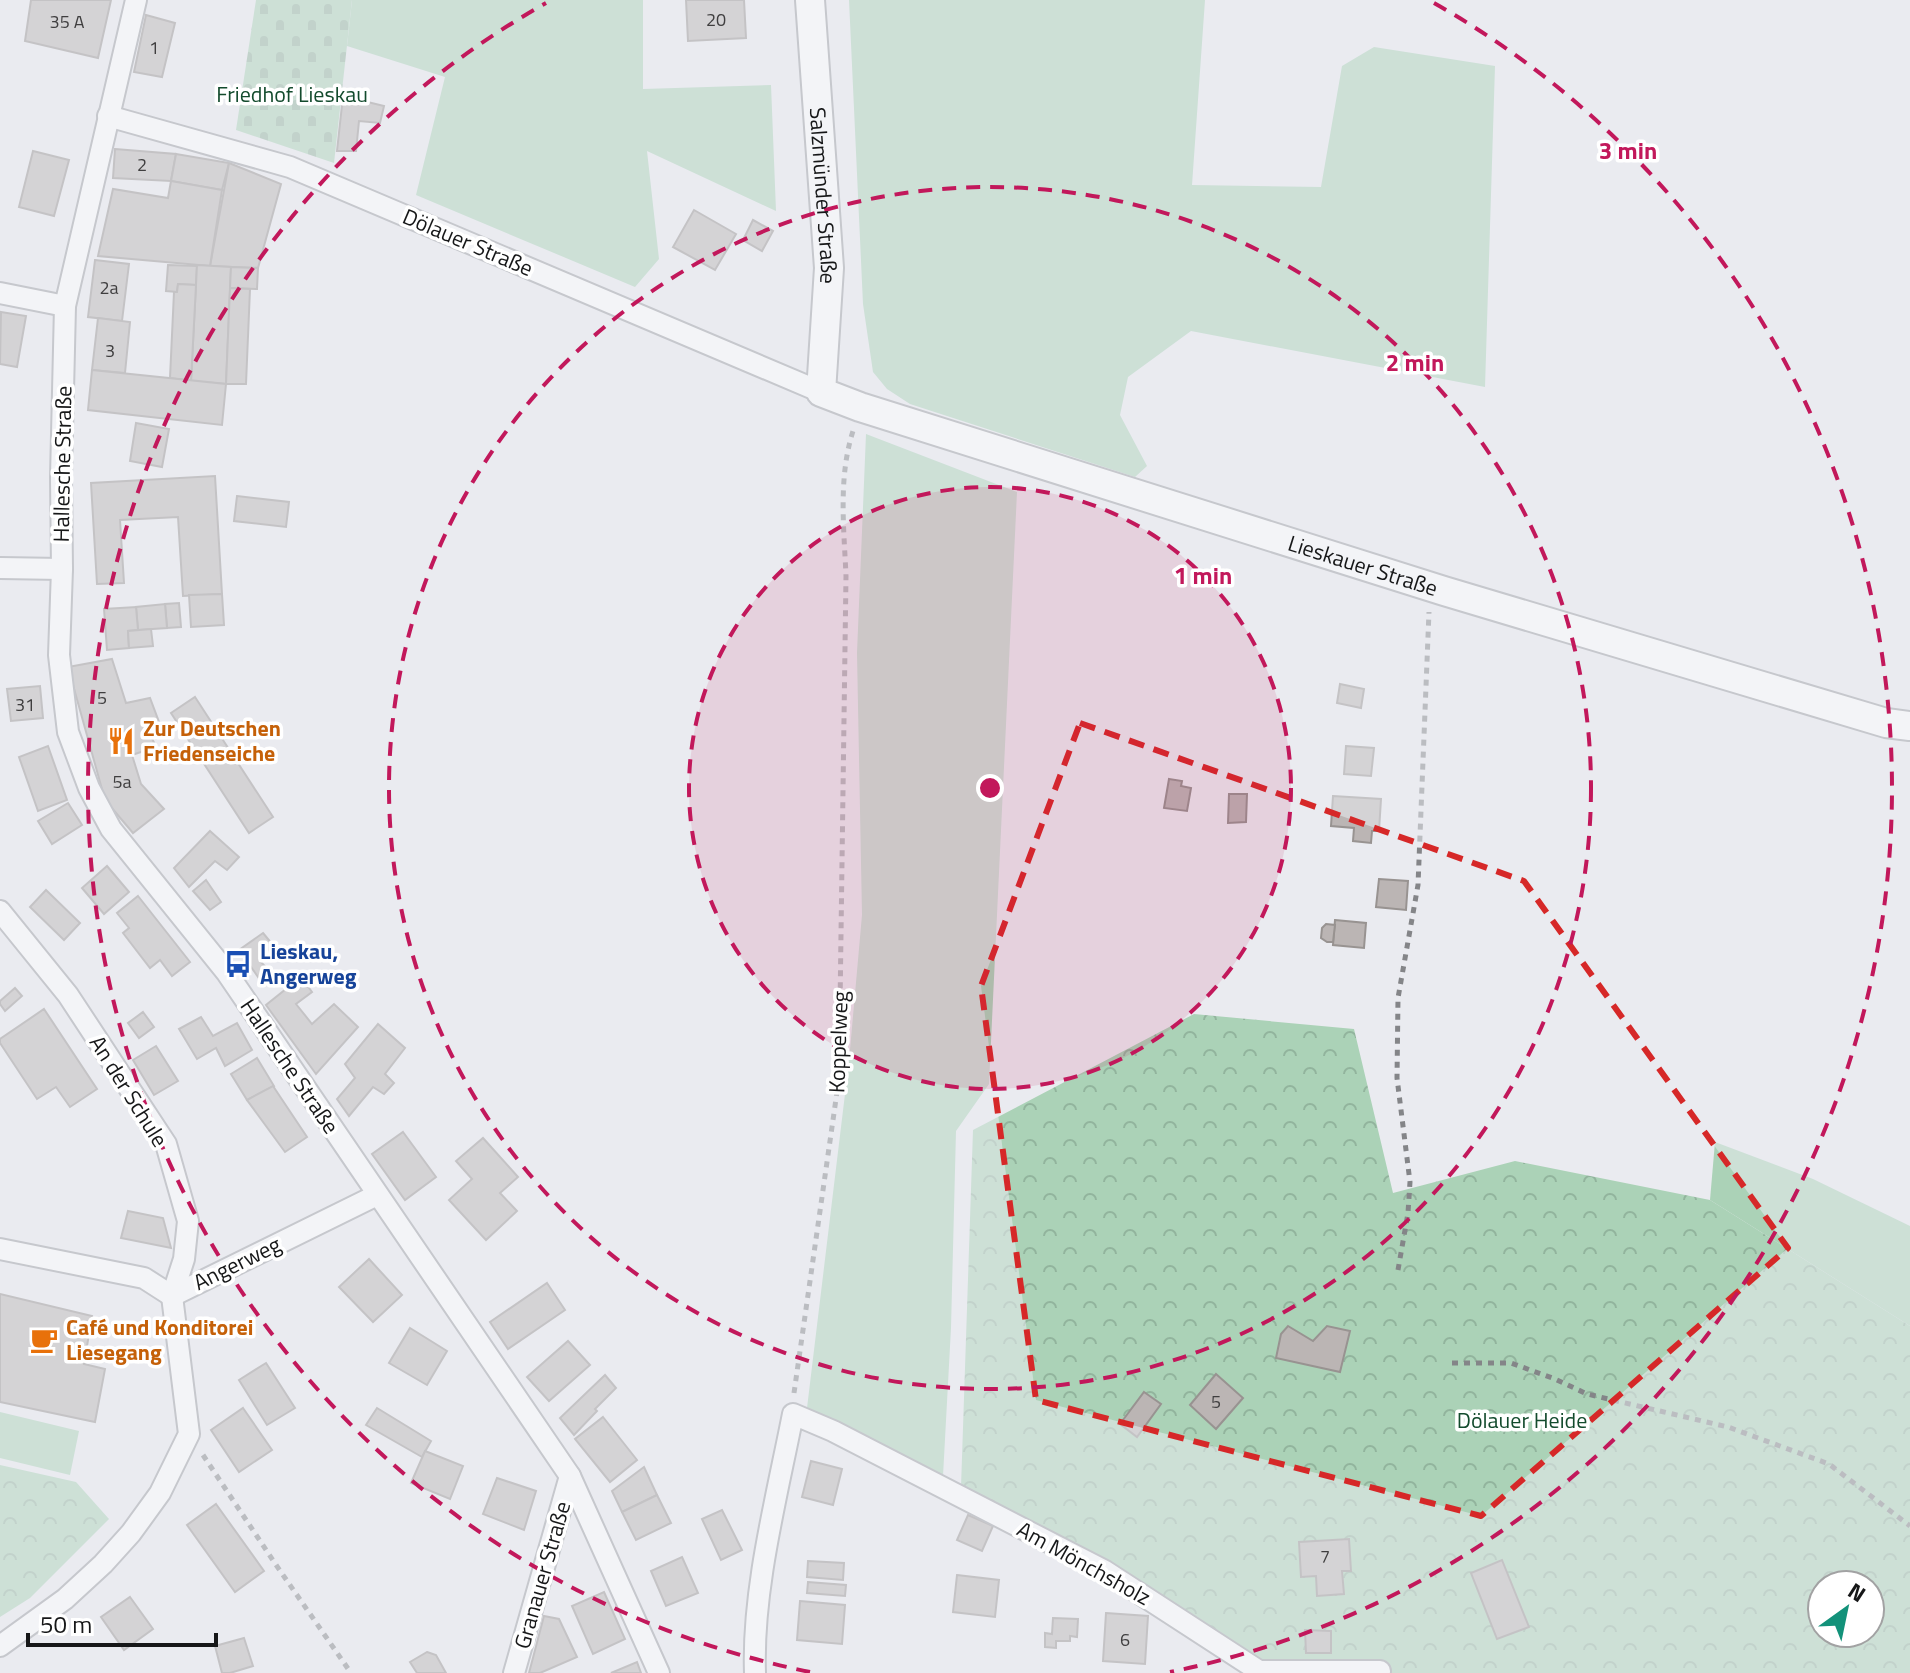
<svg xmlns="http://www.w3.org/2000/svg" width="1910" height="1673" font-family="'Titillium Web',sans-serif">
  <defs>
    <pattern id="forest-crowns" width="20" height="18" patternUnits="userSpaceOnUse" patternTransform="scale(2)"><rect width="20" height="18" fill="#abd2b7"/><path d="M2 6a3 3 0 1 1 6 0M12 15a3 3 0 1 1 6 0" fill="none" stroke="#92b49d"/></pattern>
    <pattern id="cemetery-stones" width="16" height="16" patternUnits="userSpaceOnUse" patternTransform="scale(2)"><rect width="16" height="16" fill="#abd2b7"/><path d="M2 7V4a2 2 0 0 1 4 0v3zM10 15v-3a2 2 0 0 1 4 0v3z" fill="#92b49d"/></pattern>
  </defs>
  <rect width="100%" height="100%" fill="#eaebf0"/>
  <g fill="#abd2b7">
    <path d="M352 0H643V89L771 85 776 211 647 151 659 259 635 287 416 195 445 77 347 46Z"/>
    <path d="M849 0H1205L1192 185 1321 187 1342 66 1374 47 1495 66 1485 387 1191 331 1128 377 1120 415 1147 466 1135 477 910 404 887 389 873 372 863 304Z"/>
    <path d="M866 434 1017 492 989 1084 956 1131 951 1328 943 1476 807 1408 849 1061 862 915 857 653Z"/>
    <path d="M1715 1142 1813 1179 1910 1226V1326L1710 1200Z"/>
    <path d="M0 1412 79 1431 70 1475 0 1458Z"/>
  </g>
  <g fill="url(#forest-crowns)" fill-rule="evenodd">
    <path d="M1194 1014 1354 1029 1393 1193 1515 1161 1710 1200 1910 1326V1673H1247L961 1487 973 1130ZM1822 1585H1870V1633H1822Z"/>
    <path d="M0 1465 76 1482 109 1519 30 1598 0 1617Z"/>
  </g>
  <path fill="url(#cemetery-stones)" d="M256 0H352L334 163 236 130Z"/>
  <g fill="#bbb5b4" stroke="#989391" stroke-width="2">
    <path d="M31 0H111L98 58 25 41Z"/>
    <path d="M686 0H744L746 38 688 41Z"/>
    <path d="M146 15 175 23 162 77 134 72Z"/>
    <path d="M343 96 384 106 380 123 359 121 356 151H337Z"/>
    <path d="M115 149 176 154 171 181 113 178Z"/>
    <path d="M33 151 69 160 54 216 19 207Z"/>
    <path d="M176 154 229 163 222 190 171 181Z"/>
    <path d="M229 163 281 184 258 268 210 266Z"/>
    <path d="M171 181 222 190 210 266 98 256 113 189 168 198Z"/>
    <path d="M694 210 736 234 715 270 673 247Z"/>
    <path d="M753 220 773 231 762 251 743 240Z"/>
    <path d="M95 260 129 264 122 321 88 317Z"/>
    <path d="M168 265 197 266 196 285 178 284 177 292 166 291Z"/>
    <path d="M197 265 231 267 226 384 191 381Z"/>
    <path d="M231 267 258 268 257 289 230 288Z"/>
    <path d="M178 284 196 285 191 381 170 378 174 292H177Z"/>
    <path d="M230 288 250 289 246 384H226Z"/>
    <path d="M1 312 26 316 17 367 0 364Z"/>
    <path d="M98 318 130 322 125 373 92 370Z"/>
    <path d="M92 370 226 384 222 425 88 410Z"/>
    <path d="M136 423 169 429 162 467 130 461Z"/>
    <path d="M215 476 222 594 183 596 178 517 120 520 124 583 97 584 91 483Z"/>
    <path d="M237 496 289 502 286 527 234 521Z"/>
    <path d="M222 594 224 625 191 627 189 595Z"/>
    <path d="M179 603 181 627 167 628 165 604Z"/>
    <path d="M165 604 167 628 138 630 136 607Z"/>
    <path d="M136 607 138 630 128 631 129 648 107 650 104 609Z"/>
    <path d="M151 629 153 646 129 648 128 631Z"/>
    <path d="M112 659 126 703 150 698 162 730 150 734 156 747 132 755 141 784 164 809 133 833 105 800 68 667Z"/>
    <path d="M1340 684 1364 689 1361 708 1337 703Z"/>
    <path d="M40 686 43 718 11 721 7 689Z"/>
    <path d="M195 697 273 817 249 833 171 713Z"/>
    <path d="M48 746 67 800 38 811 19 757Z"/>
    <path d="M1346 746 1374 748 1371 776 1344 774Z"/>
    <path d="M1169 779 1182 781 1181 786 1191 788 1187 811 1164 808Z"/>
    <path d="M1229 794H1247L1246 822 1228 823Z"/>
    <path d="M1333 796 1381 799 1379 831H1372L1371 843 1353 841 1354 828 1331 826Z"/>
    <path d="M68 803 82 825 52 844 38 821Z"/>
    <path d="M210 831 239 857 227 870 215 861 189 887 174 868Z"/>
    <path d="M107 866 129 892 104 914 82 888Z"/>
    <path d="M1379 879 1408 881 1406 910 1376 907Z"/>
    <path d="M206 880 221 902 210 910 193 891Z"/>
    <path d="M46 890 80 923 64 940 30 907Z"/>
    <path d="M138 896 190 962 172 976 160 960 150 968 123 933 129 928 117 913Z"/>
    <path d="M1335 920 1366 923 1364 948 1333 945Z"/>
    <path d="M1326 924 1335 925 1333 942H1327L1321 938 1322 928Z"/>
    <path d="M263 933 273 945 259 960 273 975 263 984 239 950Z"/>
    <path d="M301 977 312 992 296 1004 312 1024 334 1004 358 1027 316 1074 266 1005Z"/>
    <path d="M15 988 22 996 5 1011 0 1004V1001Z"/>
    <path d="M44 1009 97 1089 70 1107 56 1087 37 1099 0 1043V1039Z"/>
    <path d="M143 1012 154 1027 139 1038 128 1023Z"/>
    <path d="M201 1017 213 1036 237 1023 252 1050 225 1066 216 1048 197 1059 179 1029Z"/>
    <path d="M378 1024 405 1048 385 1074 394 1083 384 1094 373 1087 349 1116 337 1099 355 1078 345 1064Z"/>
    <path d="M156 1046 178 1081 154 1095 133 1060Z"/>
    <path d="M257 1058 274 1086 247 1100 231 1074Z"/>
    <path d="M273 1086 307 1137 285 1152 247 1100Z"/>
    <path d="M403 1132 436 1177 405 1200 372 1154Z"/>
    <path d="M483 1138 518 1177 500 1193 517 1211 486 1240 449 1200 472 1179 456 1161Z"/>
    <path d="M128 1211 163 1218 171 1248 121 1238Z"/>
    <path d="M369 1259 402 1295 373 1322 339 1287Z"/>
    <path d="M547 1283 565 1310 508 1349 490 1322Z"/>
    <path d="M0 1294 92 1316 84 1364 105 1369 95 1422 0 1402Z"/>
    <path d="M1288 1326 1313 1341 1327 1326 1350 1331 1340 1372 1276 1358 1281 1334Z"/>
    <path d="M410 1328 447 1351 427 1385 389 1363Z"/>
    <path d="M568 1341 590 1365 549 1401 527 1377Z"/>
    <path d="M266 1363 295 1408 267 1425 239 1380Z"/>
    <path d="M1216 1374 1243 1398 1216 1429 1190 1405Z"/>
    <path d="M605 1375 616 1388 595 1409 597 1411 574 1435 560 1418Z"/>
    <path d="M1144 1392 1161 1404 1137 1437 1120 1424Z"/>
    <path d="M243 1408 272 1450 239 1472 211 1430Z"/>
    <path d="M377 1408 431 1441 422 1457 366 1425Z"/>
    <path d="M603 1417 637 1460 610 1482 575 1439Z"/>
    <path d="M425 1451 463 1466 450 1499 411 1483Z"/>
    <path d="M811 1461 842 1469 833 1505 802 1497Z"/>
    <path d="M644 1467 657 1495 622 1512 612 1491Z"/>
    <path d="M497 1478 536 1491 524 1530 483 1514Z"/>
    <path d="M657 1495 671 1523 636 1540 622 1512Z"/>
    <path d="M216 1504 264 1571 235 1592 187 1525Z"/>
    <path d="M722 1510 742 1550 721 1560 702 1519Z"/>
    <path d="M968 1515 993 1526 982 1551 957 1540Z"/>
    <path d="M1349 1539 1351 1571H1342L1344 1594 1317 1596 1316 1576 1301 1577 1299 1542Z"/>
    <path d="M682 1557 698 1593 666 1606 651 1571Z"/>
    <path d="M1502 1560 1529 1627 1497 1639 1471 1573Z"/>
    <path d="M808 1561 844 1563 843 1580 807 1577Z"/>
    <path d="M957 1575 999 1580 995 1617 953 1612Z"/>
    <path d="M808 1582 846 1585 845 1596 807 1593Z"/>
    <path d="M604 1592 625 1639 593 1654 572 1606Z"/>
    <path d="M130 1597 153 1629 124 1650 101 1617Z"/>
    <path d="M800 1601 845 1605 842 1644 797 1640Z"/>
    <path d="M1106 1613 1148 1616 1145 1664 1103 1661Z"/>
    <path d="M544 1616 559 1619 577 1657 540 1673H529Z"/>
    <path d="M1053 1618 1078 1619 1077 1637 1070 1636V1641H1056V1648L1045 1647V1633L1052 1634Z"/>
    <path d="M1305 1630 1331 1631V1653H1306Z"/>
    <path d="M244 1638 253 1666 230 1673H222L215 1646Z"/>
    <path d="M427 1652 436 1655 446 1673H417L410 1662Z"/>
    <path d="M637 1662 641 1673H611Z"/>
  </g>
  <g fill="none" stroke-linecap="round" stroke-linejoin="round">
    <g stroke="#9c9da2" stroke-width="24">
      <g id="street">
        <path d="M136 0 65 306 61 477 62 569 59 655 68 732 89 788 111 829 227 973 570 1476 659 1673"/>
        <path d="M108 116 290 167 821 392"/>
        <path d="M0 293 65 306"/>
        <path d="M0 568 62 569"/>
        <path d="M0 911 68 995 166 1144 188 1221 184 1259 172 1296 189 1434 160 1493 131 1533 103 1564 65 1599 0 1646"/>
        <path d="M0 1249 144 1278 172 1296"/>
        <path d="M172 1296 377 1195"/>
        <path d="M514 1673 570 1476"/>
        <path d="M755 1673C752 1590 777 1496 793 1414L833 1431 1105 1571 1259 1671H1380"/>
      </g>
    </g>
    <g stroke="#9c9da2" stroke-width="32">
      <g id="secondary">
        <path id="s1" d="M810 0 829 268 821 392 860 407 1444 591 1886 723 1910 726"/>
      </g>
    </g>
    <g stroke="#848588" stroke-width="5" stroke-dasharray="6 6" stroke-linecap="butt">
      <path d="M1398 1270 1408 1213 1410 1182 1397 1078 1398 998 1418 885 1429 612"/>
      <path d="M1452 1363H1511L1555 1379 1587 1394 1728 1427 1829 1464 1910 1526"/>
      <path d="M794 1393 839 1078 846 576C844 528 838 478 853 431"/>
      <path d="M203 1455 274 1562 351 1673"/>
    </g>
    <use href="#street" stroke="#fff" stroke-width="20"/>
    <use href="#secondary" stroke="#fff" stroke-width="28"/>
  </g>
  <path d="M0 0H1910V1673H0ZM1080 723 1524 881 1788 1248 1481 1516 1036 1400 981 986Z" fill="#eaebf0" fill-opacity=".55" fill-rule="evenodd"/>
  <path fill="none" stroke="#d62828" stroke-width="6" stroke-dasharray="16 10" stroke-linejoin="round" d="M1080 723 1524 881 1788 1248 1481 1516 1036 1400 981 986Z"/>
  <circle cx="990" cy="788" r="301" fill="#c2185b" fill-opacity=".12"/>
  <g fill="none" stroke="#c2185b" stroke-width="4" stroke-dasharray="14 10">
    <circle cx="990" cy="788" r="301"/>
    <circle cx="990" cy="788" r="601"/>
    <path d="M810 1672A902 902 0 0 1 546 3M1434 3A902 902 0 0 1 1170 1672"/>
  </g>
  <defs>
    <g id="restaurant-bare" transform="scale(2.16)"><path d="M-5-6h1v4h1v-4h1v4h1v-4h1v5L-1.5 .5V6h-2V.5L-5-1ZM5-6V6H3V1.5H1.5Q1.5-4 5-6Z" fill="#e8710a" stroke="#fff" stroke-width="2.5" paint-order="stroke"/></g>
    <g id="bus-bare" transform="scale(2.16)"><path d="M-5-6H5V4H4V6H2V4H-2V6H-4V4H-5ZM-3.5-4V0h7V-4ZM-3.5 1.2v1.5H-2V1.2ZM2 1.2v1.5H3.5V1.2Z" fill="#1a4fb4" stroke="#fff" stroke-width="2.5" paint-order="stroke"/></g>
    <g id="cafe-bare" transform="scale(2.16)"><path d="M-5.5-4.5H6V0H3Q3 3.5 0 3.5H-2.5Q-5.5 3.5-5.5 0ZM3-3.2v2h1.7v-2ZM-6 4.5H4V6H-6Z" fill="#e8710a" stroke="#fff" stroke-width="2.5" paint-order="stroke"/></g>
  </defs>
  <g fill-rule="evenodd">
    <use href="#restaurant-bare" x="121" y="741"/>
    <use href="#bus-bare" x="238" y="964"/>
    <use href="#cafe-bare" x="44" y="1340"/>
  </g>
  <g text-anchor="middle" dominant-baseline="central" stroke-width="7" stroke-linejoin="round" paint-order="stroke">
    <g font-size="18" fill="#3f3e3f">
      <text x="716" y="19">20</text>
      <text x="67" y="21">35 A</text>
      <text x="154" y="47">1</text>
      <text x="142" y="164">2</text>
      <text x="109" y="287">2a</text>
      <text x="110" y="350">3</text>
      <text x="102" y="697">5</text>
      <text x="25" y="704">31</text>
      <text x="122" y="781">5a</text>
      <text x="1216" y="1401">5</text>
      <text x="1325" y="1556">7</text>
      <text x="1125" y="1639">6</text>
    </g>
    <g font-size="22" fill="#134b2d" stroke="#fff">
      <text x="292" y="94">Friedhof Lieskau</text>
      <text x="1522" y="1420">Dölauer Heide</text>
    </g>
    <g font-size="22" fill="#161718" stroke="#fff">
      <text stroke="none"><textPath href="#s1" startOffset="196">Salzmünder Straße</textPath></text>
      <text transform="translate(468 242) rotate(23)">Dölauer Straße</text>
      <text transform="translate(62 464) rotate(-89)">Hallesche Straße</text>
      <text stroke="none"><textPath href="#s1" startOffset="962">Lieskauer Straße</textPath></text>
      <text transform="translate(838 1042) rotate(-88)">Koppelweg</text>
      <text transform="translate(290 1066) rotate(56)">Hallesche Straße</text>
      <text transform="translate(129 1091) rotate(58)">An der Schule</text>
      <text transform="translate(237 1263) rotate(-26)">Angerweg</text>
      <text transform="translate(1084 1563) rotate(29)">Am Mönchsholz</text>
      <text transform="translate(542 1575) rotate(-74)">Granauer Straße</text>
    </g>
    <g font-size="22" font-weight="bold" fill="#c56008" stroke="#fff" text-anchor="start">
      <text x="143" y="728">Zur Deutschen<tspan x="143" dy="25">Friedenseiche</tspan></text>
      <text x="66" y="1327">Café und Konditorei<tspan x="66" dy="25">Liesegang</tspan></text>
    </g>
    <g font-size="22" font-weight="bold" fill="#164399" stroke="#fff" text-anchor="start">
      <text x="260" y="951">Lieskau,<tspan x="260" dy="25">Angerweg</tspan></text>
    </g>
  </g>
  <circle cx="990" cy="788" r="12" fill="#c2185b" stroke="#fff" stroke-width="4"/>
  <g font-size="24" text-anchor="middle" font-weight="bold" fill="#c2185b" stroke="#fff" stroke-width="7" stroke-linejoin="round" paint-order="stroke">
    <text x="1628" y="159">3 min</text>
    <text x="1415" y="371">2 min</text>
    <text x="1203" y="584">1 min</text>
  </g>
  <g transform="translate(1846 1609) rotate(33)"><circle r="38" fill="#ffffff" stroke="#a2a2a3" stroke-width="2"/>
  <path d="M0-6L14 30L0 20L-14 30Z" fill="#13927a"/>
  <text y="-12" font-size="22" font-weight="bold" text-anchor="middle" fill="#161718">N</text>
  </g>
  <path d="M28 1633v12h188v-12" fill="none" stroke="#161718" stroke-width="4"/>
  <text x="40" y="1633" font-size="24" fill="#161718" stroke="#ffffff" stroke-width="6" paint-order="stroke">50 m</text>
</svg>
